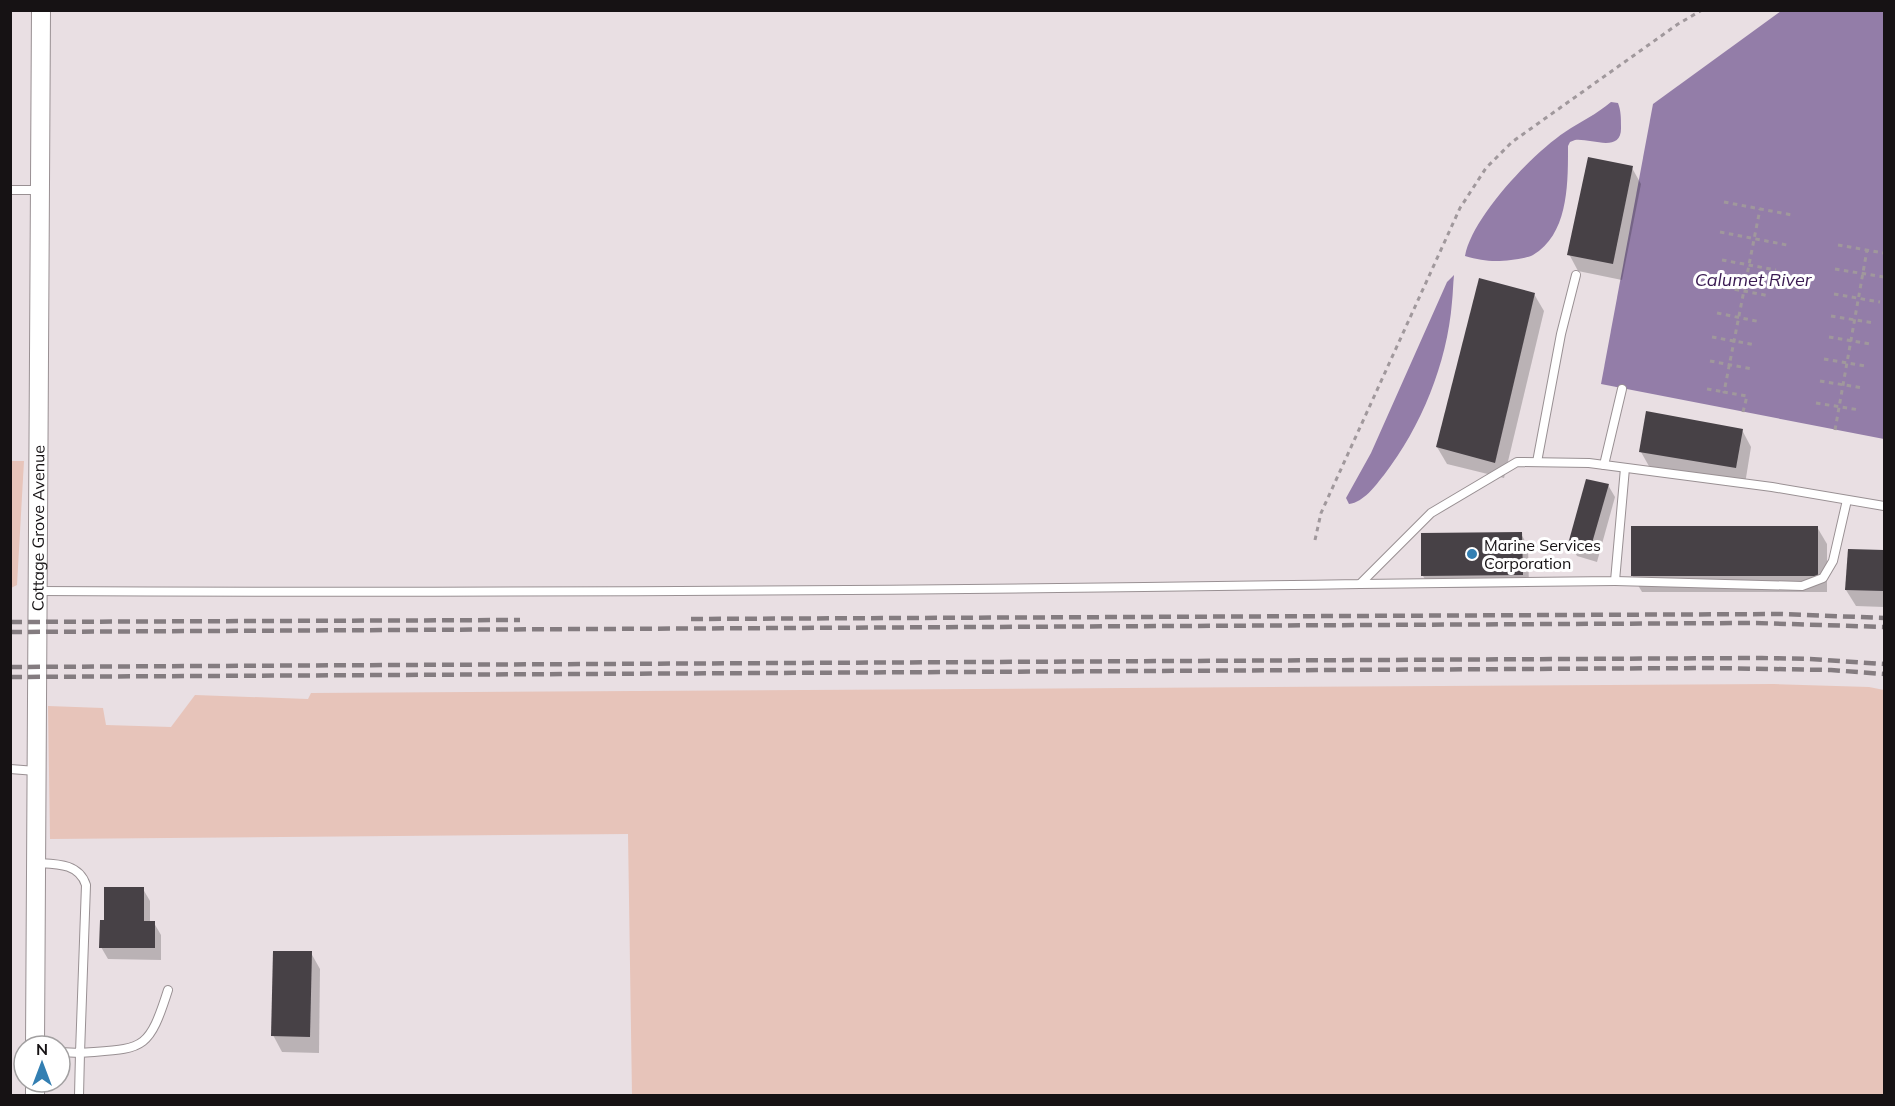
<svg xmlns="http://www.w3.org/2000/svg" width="1895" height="1106" font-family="Mulish,sans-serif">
  <rect width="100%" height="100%" fill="#e9dfe3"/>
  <g fill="#e7c4ba">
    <path d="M11 461H24L17 585 11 588Z"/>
    <path d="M1774 684 1869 687 1884 690V1095H632L628 834 50 839 48 706 103 708 106 725 171 727 195 695 308 699 311 693Z"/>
  </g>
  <g fill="#937da8">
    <path d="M1781 11H1884V439L1601 384 1653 104Z"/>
    <path d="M1611 102 1618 103C1621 111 1621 118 1621 127 1622 154 1591 138 1575 140L1570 142 1568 146C1568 182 1569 234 1533 255 1527 258 1518 259 1511 260 1494 262 1482 261 1465 256 1472 217 1532 154 1565 132 1580 122 1597 114 1611 102Z"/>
    <path d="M1454 275C1453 284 1453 293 1452 302 1447 364 1421 427 1384 475 1375 486 1364 502 1349 504L1346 498 1371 453 1447 282Z"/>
  </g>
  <g fill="#0003">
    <path d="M1632 168 1641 184 1622 280 1578 271 1569 254Z"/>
    <path d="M1534 294 1544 311 1504 478 1447 464 1437 447Z"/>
    <path d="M1742 430 1751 447 1745 484 1650 468 1641 452Z"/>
    <path d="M1608 485 1615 497 1597 562 1577 556 1570 544Z"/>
    <path d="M1817 527 1827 544V592H1642L1632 575Z"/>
    <path d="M1521 534 1528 546 1529 587 1430 588 1423 576Z"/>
    <path d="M1849 551 1884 552V607L1856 606 1846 590Z"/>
    <path d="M143 889 150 901V923H154L161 935V960L108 959 101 947 105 922Z"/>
    <path d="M311 953 320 969 319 1053 282 1052 273 1035Z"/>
  </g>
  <g fill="#474146">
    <path d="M1588 157 1633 166 1613 264 1567 255Z"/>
    <path d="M1479 278 1535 293 1495 463 1436 447Z"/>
    <path d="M1646 411 1743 429 1736 468 1639 452Z"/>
    <path d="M1586 479 1609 484 1590 550 1568 544Z"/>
    <rect x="1631" y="526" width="187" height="50"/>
    <path d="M1522 532 1523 575 1421 576V533Z"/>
    <path d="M1848 549 1884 550V591L1845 590Z"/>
    <path d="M104 887H144V921H155V948H99L100 920H104Z"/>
    <path d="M273 951H312L310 1037 271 1036Z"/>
  </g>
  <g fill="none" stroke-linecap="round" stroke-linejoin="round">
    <g stroke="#999093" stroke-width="10">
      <g id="service">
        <path d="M10 190H40"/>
        <path d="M1537 462 1561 334 1576 275"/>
        <path d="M1604 465 1622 389"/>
        <path d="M1615 581 1802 586 1823 578 1833 561 1847 500"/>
        <path d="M1360 584 1615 581 1625 468"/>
        <path d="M39 591C479 593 920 591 1360 584L1431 513 1517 462 1589 463 1772 487 1884 506"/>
        <path d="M10 769 36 771"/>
        <path d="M37 863C56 864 79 863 86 885L80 1053 60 1052"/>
        <path d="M79 1096 80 1053C143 1048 148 1053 168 990"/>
      </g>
    </g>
    <g stroke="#999093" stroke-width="20">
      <g id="tertiary">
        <path id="s1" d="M35 1046 41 10"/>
        <path d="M35 1096V1082"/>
      </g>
    </g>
    <g stroke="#a0989c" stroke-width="3" stroke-dasharray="4.5 4.5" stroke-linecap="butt">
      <path d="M1724 202 1792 215"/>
      <path d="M1720 232 1787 245"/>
      <path d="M1838 245 1884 253"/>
      <path d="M1722 260 1776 270"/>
      <path d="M1835 269 1884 277"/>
      <path d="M1717 286 1770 296"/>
      <path d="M1834 294 1880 302"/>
      <path d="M1717 313 1761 322"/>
      <path d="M1831 316 1874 323"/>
      <path d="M1712 337 1756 345"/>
      <path d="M1829 337 1871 344"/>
      <path d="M1824 359 1866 366"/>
      <path d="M1710 361 1752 369"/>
      <path d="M1820 381 1863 388"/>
      <path d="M1707 389 1724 392"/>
      <path d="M1816 403 1860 410"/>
      <path d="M1743 412 1747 396 1724 392 1760 209"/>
      <path d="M1835 430 1867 250"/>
      <path d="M1315 540 1321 513 1460 208 1486 168 1512 142 1678 24 1702 10"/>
    </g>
    <use href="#service" stroke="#fff" stroke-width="8"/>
    <use href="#tertiary" stroke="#fff" stroke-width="18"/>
    <g stroke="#847c80" stroke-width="4.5" stroke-dasharray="12 6" stroke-linecap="butt">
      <path d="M691 619 1781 614 1884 618"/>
      <path d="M10 622 520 620"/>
      <path d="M10 632 1756 623 1884 627"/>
      <path d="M10 667 1762 658 1810 659 1884 664"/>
      <path d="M10 677 1712 668 1831 670 1884 674"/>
    </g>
  </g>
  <circle fill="#337fb2" stroke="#fff" stroke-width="2" cx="1472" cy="554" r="6"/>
  <g text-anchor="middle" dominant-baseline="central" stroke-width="6" stroke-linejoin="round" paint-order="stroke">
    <g font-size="16" fill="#161214" stroke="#fff">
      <text stroke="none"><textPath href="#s1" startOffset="518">Cottage Grove Avenue</textPath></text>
    </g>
    <g font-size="16" fill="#161214" stroke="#fff" text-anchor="start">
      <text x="1484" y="545">Marine Services<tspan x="1484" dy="18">Corporation</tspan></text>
    </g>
    <g font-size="18" font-style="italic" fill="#3b1c53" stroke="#fff">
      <text x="1753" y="279">Calumet River</text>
    </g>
  </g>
  <rect width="1895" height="1106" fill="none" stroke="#161214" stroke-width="24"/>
  <g transform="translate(42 1064)"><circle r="28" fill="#ffffff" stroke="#a2a0a1" stroke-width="1.5"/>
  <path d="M0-4.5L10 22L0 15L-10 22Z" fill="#337fb2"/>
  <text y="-9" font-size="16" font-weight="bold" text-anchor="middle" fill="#161214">N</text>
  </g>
</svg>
